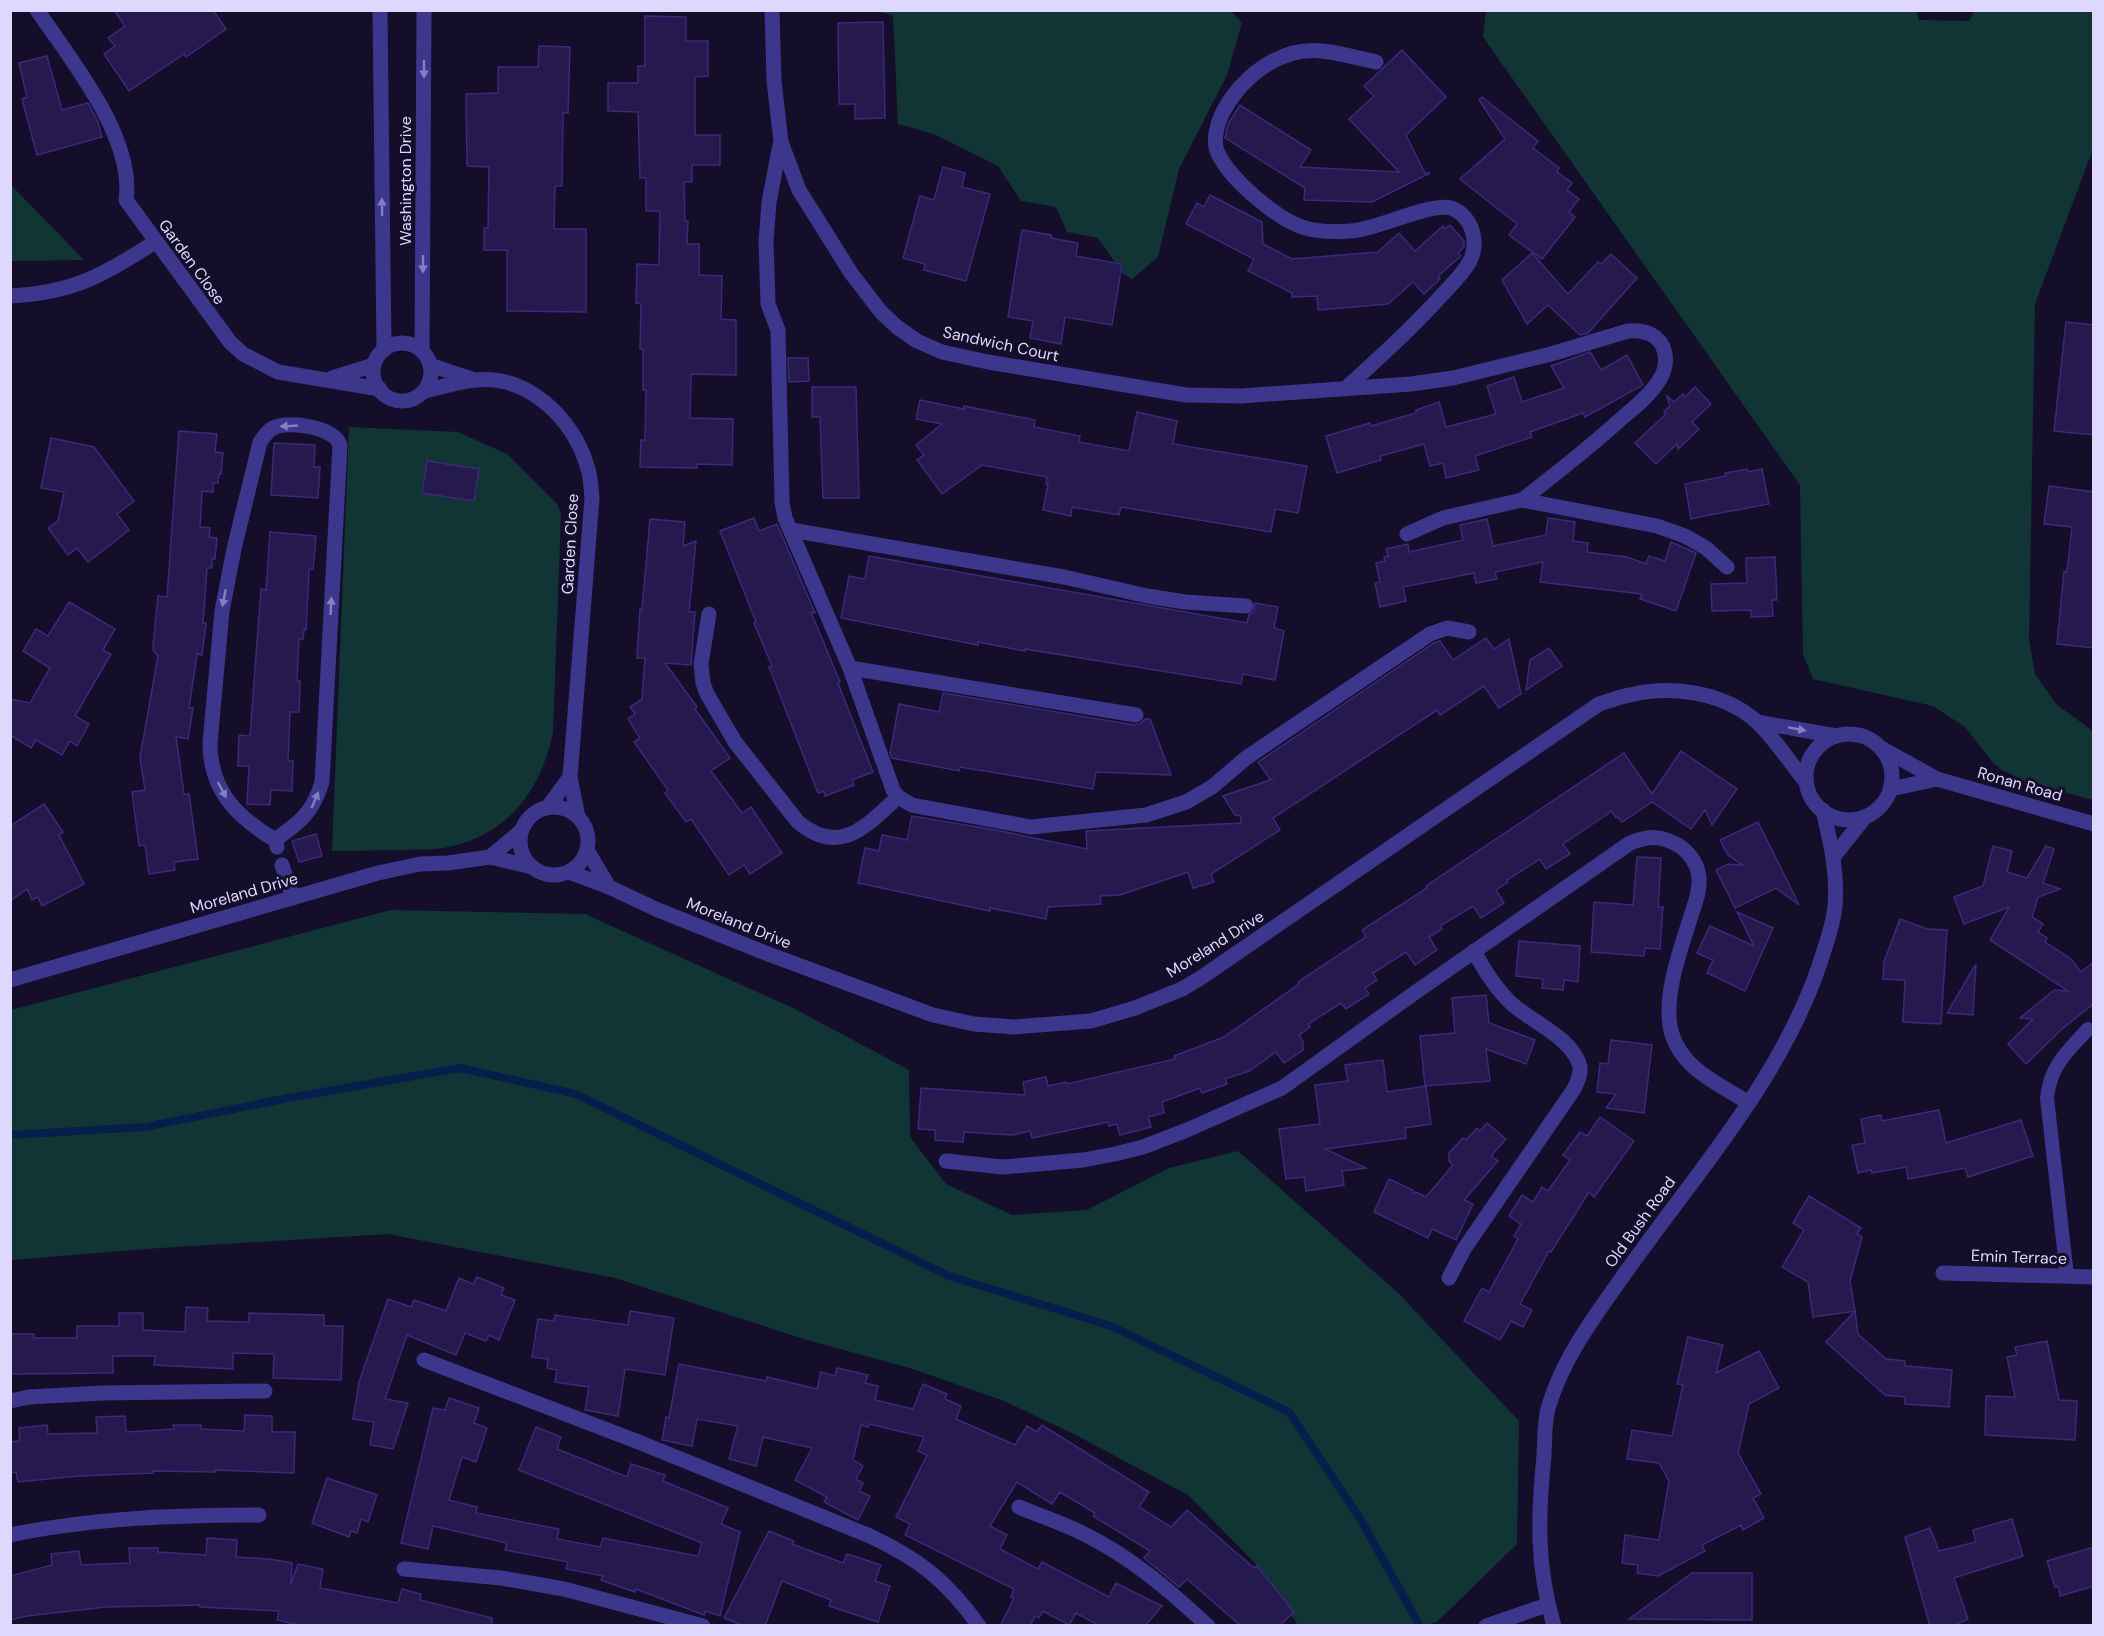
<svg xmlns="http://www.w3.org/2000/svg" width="2104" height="1636" font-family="'DM Sans',sans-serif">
  <rect width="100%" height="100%" fill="#140e2b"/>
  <g fill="#113535">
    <path d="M873 11H1231L1242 23 1227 75 1179 169 1158 257 1132 279 1123 274 1098 238 1067 232 1056 207 1021 201 998 166 934 134 898 124 893 15Z"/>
    <path d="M1486 11 1916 10 1919 20 1969 21 1974 11H2093V149L2035 304 2029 640 2035 674 2057 705 2093 731V800L2030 783 2002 770 1994 764 1965 727 1933 706 1813 679 1803 654 1800 485 1483 37Z"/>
    <path d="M11 185 84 260 11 261Z"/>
    <path d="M349 427 458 432 507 454 557 504 561 514 553 732C541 792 506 837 443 848 432 850 418 849 406 850 382 850 357 851 332 851Z"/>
    <path d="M391 910 585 914 795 1009 909 1070 910 1137 946 1184 1012 1215 1087 1210 1169 1168 1238 1151 1398 1293 1519 1421 1517 1544 1437 1622 1422 1626 1298 1625 1255 1563 1188 1495 1076 1435 1004 1401 913 1369 804 1339 615 1278 388 1234 160 1248 11 1260V1010Z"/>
  </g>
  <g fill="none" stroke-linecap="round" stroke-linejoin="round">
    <path stroke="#061e4c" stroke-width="8" d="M10 1135 145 1127 288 1098 460 1068 576 1094 949 1276 1111 1326 1289 1412 1361 1520 1420 1626"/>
  </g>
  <g fill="#25194d" stroke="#3c297b" stroke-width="1.5">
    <path d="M114 10H213L226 29 186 57 184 54 129 91 104 54 115 46 108 38 125 26Z"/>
    <path d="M645 16 686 17V41H708V76L695 77V135H720V165H692V182H684L685 221H688L687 244H699V275L722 276 721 319 736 320V375L691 374 690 418 733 419 732 465 697 464V468L640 467 641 440H645L646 390H643V349H640L641 304 636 303 637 264 659 265 660 211H646V178H640L638 112 608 111V83H638V66H645Z"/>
    <path d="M883 22 885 118 855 119V104H839L838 23Z"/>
    <path d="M539 46 570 47 568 113H563L562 186H555L554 229H586V312L507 311V250H484V228H488L489 167 467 166 466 94 498 93V67H538Z"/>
    <path d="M1402 50 1446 97 1406 135 1425 173H1430L1372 202 1304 200 1305 188 1225 138 1228 124 1240 105 1311 150 1300 167 1399 172 1349 119 1374 96 1364 86Z"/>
    <path d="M47 56 62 110 88 103 98 122 102 137 37 155 22 99 27 97 19 63Z"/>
    <path d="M1482 97 1538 141 1533 148 1559 168 1557 172 1572 183 1567 190 1579 199 1569 212 1575 217 1542 259 1509 235 1517 224 1460 179 1505 139 1479 100Z"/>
    <path d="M943 167 965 173 962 187 990 194 966 281 924 270 925 264 903 258 920 196 934 200Z"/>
    <path d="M1210 195 1262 222 1263 244 1292 259 1378 252 1399 233 1415 251 1443 226 1445 229 1450 225 1464 241V247L1458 253 1461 256 1438 276 1440 279 1424 294 1413 282 1388 304 1318 310 1317 296 1292 297V293L1248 271 1254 259 1186 224 1197 203 1204 207Z"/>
    <path d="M1022 230 1051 235V238L1078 243 1076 256 1122 264 1112 325 1065 317 1061 344 1030 338 1033 321 1008 317Z"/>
    <path d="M1532 253 1568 294 1598 262 1601 264 1611 254 1637 278 1588 333 1580 335 1548 305 1527 324 1502 280Z"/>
    <path d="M2066 322 2094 325V435L2054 431Z"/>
    <path d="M1590 352 1601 370 1627 355 1643 385 1585 417 1583 413 1530 432 1532 437 1475 456 1479 470 1446 478 1443 463 1430 466 1424 444 1380 456 1381 460 1337 473 1326 436 1370 423 1371 426 1416 413V410L1439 402 1446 427 1496 414 1487 386 1514 377 1522 402 1564 388 1551 366Z"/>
    <path d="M788 358H808L809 381 789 382Z"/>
    <path d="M812 387H856L859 498H823L820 417H812Z"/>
    <path d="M1695 387 1711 404 1692 422 1699 429 1678 449 1677 444 1656 464 1635 443 1666 414 1664 412 1670 406 1667 396 1674 402 1683 394 1685 397Z"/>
    <path d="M920 400 964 409V406L1035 420 1034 427 1080 436 1079 442 1129 451 1137 412 1177 421 1173 444 1307 466 1298 513 1275 509 1271 532 1121 507 1119 515 1072 507 1071 516 1043 510 1048 484H1046L1047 477 982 465 942 494 917 460 924 455 916 445 942 424 916 419Z"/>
    <path d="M179 431 217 434 215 452 223 453 221 474H219L218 483H213V492L202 491 200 527 210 528 209 537 217 538 215 559H212V568H207L203 623H206L202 655 197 654 189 708H193L188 739 176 737 184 794H189L198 859 174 862 175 870 149 874 145 845 139 846 132 792 145 790 140 757 158 656 153 650V646L158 596 167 597Z"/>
    <path d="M51 438 94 447 134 501 117 514 129 530 88 562 77 548 68 555 48 528 58 521 64 492 41 488Z"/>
    <path d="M274 443 315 445 314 467H320L318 498 271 495Z"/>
    <path d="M427 461 479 469 474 501 422 493Z"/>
    <path d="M1747 469 1748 472 1762 469 1769 504 1709 515V513V515L1691 519 1685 484 1726 476 1725 473Z"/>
    <path d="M2049 486 2094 492V648L2057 644 2064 571 2067 572 2072 527 2044 524Z"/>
    <path d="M754 518 759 531 777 524 815 613 811 612 840 682 838 683 873 772 852 780 854 785 825 796 824 791 818 793 769 667 772 666 754 623 756 622 720 531Z"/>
    <path d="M1548 518 1575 522 1573 541 1588 543 1587 552 1627 557 1646 564 1649 556 1665 561 1671 542 1696 553 1676 611 1640 599 1642 594 1540 582 1543 562 1495 572 1497 579 1476 583 1474 573 1403 587 1406 601 1380 607 1375 583 1380 582 1376 563 1385 561 1384 557 1388 556 1386 549 1408 544 1409 552 1463 540 1460 525 1487 519 1493 546 1546 535Z"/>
    <path d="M650 519 685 522 683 546 696 541 689 612H695L691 665 665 663 697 707 695 709 730 758 711 771 742 813 751 807 782 853 750 874 744 865 729 875 691 819 686 822 665 793 668 790 634 742 640 738 628 719 635 714 630 707 642 699 645 658H637L640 609H642Z"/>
    <path d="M270 532 316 536 313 569H309L306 630H304L303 639H299L297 681H300L299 712H290L288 761H293L292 791 271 790 270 805 247 804 249 766H238L239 735 250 736 261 589 266 590Z"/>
    <path d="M869 556 1247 623 1249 615 1254 611 1255 603 1278 607 1274 628 1284 631 1275 680 1243 674 1241 684 1025 649V651L978 642V645L841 618 849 576 865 579Z"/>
    <path d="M1775 557 1777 600H1772L1773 616 1751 617V610L1712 611 1711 584 1747 583 1746 558Z"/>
    <path d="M69 602 115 629 103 650 111 654 75 716 89 724 77 746 70 741 62 755 36 740 31 748 10 735V699L30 703 50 668 23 651 36 629 48 636Z"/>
    <path d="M1486 638 1494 649 1509 639 1521 694 1499 708 1484 686 1440 715 1437 710 1273 818 1280 830 1211 874 1214 882 1193 888 1188 872 1120 895 1100 896 1101 904 1048 907 1046 919 990 908V911L858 883 865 848 879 851 882 835 907 840 912 816 996 830 1087 849 1086 831 1241 823V816L1235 815 1223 796 1273 779H1270L1258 762 1434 643 1440 641 1453 660Z"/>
    <path d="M1549 648 1562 666 1526 690 1530 660Z"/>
    <path d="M943 693 1134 725 1140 724 1145 719H1150L1171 775 1096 772 1093 789 960 767 959 771 892 758 890 753 899 704 939 712Z"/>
    <path d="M1681 751 1737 789 1712 825 1705 810 1691 829 1652 802 1622 822 1618 817 1616 818 1612 811 1563 844 1570 854 1546 869 1540 859 1507 880 1508 882 1496 890 1504 903 1481 918 1473 906 1440 926 1442 929 1429 937 1437 950 1415 965 1406 952 1373 973 1377 980 1365 988 1369 994 1346 1009 1341 1003 1308 1024 1310 1027 1299 1035 1303 1042V1050L1284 1063 1276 1052 1249 1071 1225 1079 1227 1084 1202 1093 1200 1088 1162 1102 1164 1113 1148 1117 1151 1127 1120 1135 1117 1124 1109 1126 1108 1122 1032 1138 1030 1131 1012 1135 964 1132 963 1142 935 1140V1130L918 1129 921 1088 1025 1095 1023 1082 1046 1077 1048 1086 1066 1082 1067 1084 1175 1059 1174 1056 1224 1037 1299 984 1298 982 1366 937 1362 930 1427 888 1426 886 1624 753 1652 794Z"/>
    <path d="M44 804 63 832 59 835 84 884 42 906 38 897 32 900 27 889 10 901V826Z"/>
    <path d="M1758 822 1781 868 1799 905 1776 888 1735 908 1716 870 1728 864 1742 865 1728 855 1720 840Z"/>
    <path d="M316 834 322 856 299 862 292 841Z"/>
    <path d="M1993 846 2012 851 2007 872 2027 878 2046 846 2054 849 2043 883 2060 889 2038 897 2032 917 2043 924 2038 932 2047 938 2045 942 2071 959 2081 972 2094 962V1006L2092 1005 2062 1029 2026 1064 2008 1044 2033 1019 2020 1018 2054 990 2068 991 1990 940 2009 907 1964 924 1954 897 1983 886Z"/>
    <path d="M1637 857 1661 858 1658 907H1663L1660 949 1645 948 1644 956 1591 952 1594 902 1633 905Z"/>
    <path d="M1737 912 1773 928 1745 991 1707 973 1713 960 1697 953 1710 926 1754 946Z"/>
    <path d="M1900 919 1927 929 1947 930 1941 1024 1903 1022 1905 980 1883 979 1884 962Z"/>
    <path d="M1519 941 1580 946 1578 982 1564 980 1563 990 1542 988 1543 979 1516 976Z"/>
    <path d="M1976 964 1973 1015 1947 1013Z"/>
    <path d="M1486 995 1489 1023 1535 1040 1526 1064 1486 1049 1490 1081 1425 1086 1420 1036 1455 1033 1452 998Z"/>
    <path d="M1611 1040 1652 1045 1644 1113 1606 1108 1616 1094 1597 1092 1600 1063 1608 1064Z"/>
    <path d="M1383 1060 1387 1092 1426 1086 1431 1124 1405 1128 1406 1138 1325 1149 1366 1168 1342 1171 1344 1185 1306 1191 1304 1177 1286 1179 1279 1129 1320 1124 1315 1085 1348 1081 1345 1065Z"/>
    <path d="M1939 1110 1946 1143 2021 1120 2033 1156 1968 1177 1965 1168 1908 1179 1906 1167 1872 1173 1871 1170 1858 1173 1852 1145 1865 1143 1861 1119 1881 1115 1882 1121Z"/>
    <path d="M1600 1117 1634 1141 1594 1197 1589 1192 1551 1252 1549 1251 1520 1304 1532 1310 1523 1327 1511 1321 1500 1340 1464 1321 1482 1288 1489 1292 1518 1239 1514 1236 1521 1224 1509 1216 1522 1195 1533 1202 1542 1187 1548 1191 1570 1160 1563 1155 1580 1132 1587 1136Z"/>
    <path d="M1487 1123 1506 1139 1491 1156 1498 1161 1464 1200 1473 1204 1456 1240 1432 1229 1428 1238 1374 1212 1389 1179 1413 1190 1414 1194 1416 1192 1426 1197 1453 1165 1449 1161V1153L1463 1138 1466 1140 1477 1128 1480 1131Z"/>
    <path d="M1809 1196 1861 1228 1857 1234 1862 1237 1850 1281 1855 1311 1813 1317 1808 1282 1782 1267 1804 1230 1793 1223Z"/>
    <path d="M477 1277 504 1288 501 1295 515 1300 499 1340 489 1335 486 1341 465 1333 456 1355 407 1335 385 1399 408 1403 393 1449 370 1445 374 1422 353 1419 359 1382 388 1299 411 1307 414 1300 446 1311 459 1278 473 1284Z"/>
    <path d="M186 1307 208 1308 207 1321 249 1322V1313L324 1315V1326H343L341 1380 273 1378 274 1354 233 1353V1369L154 1365 155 1356H113V1373L10 1374V1334H34V1338H77V1326H119V1313H143V1330L185 1332Z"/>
    <path d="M630 1311 674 1318 665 1375 625 1369 618 1416 585 1410 589 1387 555 1382 557 1370 547 1368 548 1359 532 1357 538 1319 554 1321 555 1315 628 1325Z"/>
    <path d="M1855 1311 1858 1334 1886 1359 1905 1361V1366L1952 1370 1949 1407 1905 1404V1397L1885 1395 1826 1342Z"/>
    <path d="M1688 1337 1723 1345 1716 1373 1759 1351 1779 1388 1749 1404 1738 1453 1761 1494 1753 1498 1764 1518 1743 1530 1741 1525 1702 1545 1705 1551 1658 1576 1637 1573 1638 1565 1622 1563 1625 1535 1659 1540 1669 1481 1659 1463 1627 1459 1632 1430 1672 1436 1683 1385 1677 1384Z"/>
    <path d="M2047 1341 2059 1400 2077 1401 2075 1440 1985 1435 1986 1396 2015 1397 2007 1357 2017 1355 2015 1347Z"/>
    <path d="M679 1364 766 1381 767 1377 817 1389 821 1372 835 1376 837 1368 868 1375 865 1383 878 1386 875 1400 913 1409 923 1384 947 1394 945 1399 961 1406 956 1419 1015 1445 1027 1426 1037 1432 1042 1425 1149 1492 1139 1507 1171 1527 1187 1510 1254 1568 1257 1566 1294 1612 1279 1626H1241L1187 1579 1179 1587 1144 1558 1150 1551 1093 1516 1095 1513 1060 1492 1052 1504 1017 1482 990 1526 1007 1535 1000 1549 1038 1569 1042 1562 1109 1597 1116 1583 1162 1606 1145 1626H1100L1076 1613 1069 1625 1043 1611 1039 1618 1035 1616 1030 1626H1000L1014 1598 1011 1597 1014 1589 905 1535 910 1524 896 1517 927 1455 918 1451 924 1437 869 1424 868 1427 861 1425 853 1460 863 1466 856 1479 863 1483 859 1491 870 1496 858 1520 824 1502 827 1497 795 1480 812 1448 763 1437 756 1466 729 1459 738 1426 697 1419 692 1446 662 1440 666 1417 669 1418Z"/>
    <path d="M449 1398 479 1408 474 1423 487 1428 476 1462 462 1457 449 1500 477 1507 476 1513 559 1529 557 1539 600 1547 603 1538 698 1556 702 1543 519 1470 536 1427 561 1437 557 1449 627 1477 631 1464 665 1475 663 1481 728 1508 721 1524 740 1532 720 1616 706 1611 704 1615 636 1589 635 1592 601 1580 603 1576 566 1569 568 1562 505 1550 507 1543 433 1526 428 1549 401 1543 433 1408 445 1410Z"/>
    <path d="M245 1415 272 1416V1432H295L294 1473 215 1470V1472L153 1471V1473L79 1476 18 1482 16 1472 10 1473V1442L20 1441 19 1428 47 1425 48 1434 97 1433 96 1417 125 1416 126 1432 174 1429 173 1425H201V1429L244 1431Z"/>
    <path d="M327 1478 377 1495 368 1522 361 1519 357 1533 351 1531 349 1537 312 1523Z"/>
    <path d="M2012 1519 2023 1556 1954 1578 1968 1619 1952 1626H1930L1905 1537 1930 1528 1939 1551 1976 1542 1973 1530Z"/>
    <path d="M769 1531 794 1541 792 1544 843 1563 847 1554 881 1565 875 1581 890 1586 878 1622 829 1606 831 1600 782 1581 765 1626H745L724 1618Z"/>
    <path d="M207 1538 237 1540 236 1557 269 1559 292 1563 291 1584 298 1564 323 1569 320 1588 398 1603 402 1589 421 1594 420 1600 492 1618V1626H303L277 1620 279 1611 200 1607V1605L106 1607 27 1616 10 1620V1576L52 1565 51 1554 79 1551 81 1565 130 1563 129 1548H158V1552L206 1555Z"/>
    <path d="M2094 1547V1586L2060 1596 2058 1586 2055 1587 2047 1561Z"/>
    <path d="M1692 1573H1752V1620L1629 1619Z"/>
  </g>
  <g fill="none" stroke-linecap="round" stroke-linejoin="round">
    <path stroke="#3c368d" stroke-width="14" d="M2067 1276 2047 1098C2050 1066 2067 1052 2088 1029"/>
    <g stroke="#3c368d" stroke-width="15">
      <path d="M37 10C71 60 135 138 126 200L230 342 243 354 278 372 380 389"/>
      <path d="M380 10 384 350"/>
      <path d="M772 10 774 81 781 142 799 190 851 273 881 312 897 327 917 341 942 352 988 362 1186 395 1241 396 1411 384 1453 378 1551 354 1628 331C1643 330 1656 333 1663 347 1668 359 1665 372 1658 382 1649 396 1635 407 1622 418 1590 447 1557 473 1522 500"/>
      <path d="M780 145 769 202 766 242 768 304 778 330 782 502 785 518 850 668 893 790 898 797 912 805 1031 827 1146 815 1186 802 1212 787 1246 758 1430 634 1447 628 1469 632"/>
      <path d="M10 296C73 293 104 275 155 242"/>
      <circle cx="402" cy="372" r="29"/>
      <path d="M422 351 424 10"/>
      <path d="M430 365 472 379"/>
      <path d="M332 378 374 365"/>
      <path d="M1346 388C1379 358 1411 329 1441 296 1451 285 1463 274 1470 261 1475 251 1475 240 1472 230 1469 221 1461 211 1451 208 1431 202 1376 230 1350 231 1336 232 1322 232 1309 229 1279 222 1229 179 1217 151 1213 141 1217 125 1221 116 1239 79 1279 46 1322 51 1340 53 1358 58 1376 62"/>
      <path d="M425 391C441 387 458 382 475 380 527 374 573 418 587 466 591 476 591 487 592 498L570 777 578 817"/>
      <path d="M791 530 1064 577 1147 596 1185 602 1246 606"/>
      <path d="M1407 534 1443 518 1522 500 1657 526 1685 536 1706 548 1727 567"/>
      <path d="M709 614 701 664 703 683 707 694 735 742 798 822C840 857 866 826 898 797"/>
      <path d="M850 668 1136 715"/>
      <path d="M1757 722 1836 736"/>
      <circle cx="1849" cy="777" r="43"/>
      <path d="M1883 749 1937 779 2094 824"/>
      <path d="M1891 789 1937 779"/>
      <circle cx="554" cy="841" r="34"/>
      <path d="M548 807 570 777"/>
      <path d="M275 840C300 822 313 813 322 782L340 445C334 427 289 420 273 428 267 431 264 437 260 442L234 549 222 611 210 743C210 791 237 817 275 840L277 847"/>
      <path d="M587 850 609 887"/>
      <path d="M1834 856 1865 817"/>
      <path d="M490 857 521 831"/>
      <path d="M282 865 293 898"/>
      <path d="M569 872 609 887 658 910 763 952 933 1015 974 1024 1014 1027 1091 1021 1135 1008 1182 989 1202 977 1599 704C1609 701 1619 697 1630 695 1672 685 1723 692 1756 721 1772 735 1792 765 1806 782"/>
      <path d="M10 980 378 873 420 864 448 863 490 857 532 867"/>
      <path d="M946 1161 1003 1167 1083 1160 1115 1154 1143 1147 1187 1130 1282 1088 1413 994 1630 843C1649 836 1660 835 1678 845 1689 852 1699 865 1699 879 1700 892 1694 906 1690 919 1680 951 1663 997 1671 1031 1681 1069 1719 1084 1749 1103"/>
      <path d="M1943 1273 2094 1277"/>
      <path d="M1449 1278 1464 1249 1574 1089C1577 1082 1581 1075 1580 1067 1574 1039 1532 1022 1512 1004 1496 989 1484 970 1474 951"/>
      <path d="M424 1360 636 1441 870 1536C919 1559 947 1581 979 1626"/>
      <path d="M10 1401 29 1397 102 1393 265 1391"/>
      <path d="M1019 1507C1040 1516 1062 1523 1082 1533 1130 1556 1169 1590 1208 1626"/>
      <path d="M10 1535C91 1518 176 1515 259 1515"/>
      <path d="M404 1569 501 1578 564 1589 703 1626"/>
      <path d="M1486 1626 1547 1605"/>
      <path d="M1554 1626C1536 1565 1538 1516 1544 1455 1545 1439 1544 1420 1549 1405 1563 1359 1593 1318 1621 1279 1691 1179 1779 1083 1819 966 1825 947 1834 924 1835 905 1838 872 1830 841 1823 810"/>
    </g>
  </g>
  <defs><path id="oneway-solid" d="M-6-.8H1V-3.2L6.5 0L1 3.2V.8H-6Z" transform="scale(1.5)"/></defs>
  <g fill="#857fc0">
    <use href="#oneway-solid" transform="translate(424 69) rotate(90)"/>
    <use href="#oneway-solid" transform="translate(382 207) rotate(-91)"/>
    <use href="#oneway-solid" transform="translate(423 264) rotate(90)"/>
    <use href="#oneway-solid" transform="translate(289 426) rotate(177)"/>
    <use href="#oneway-solid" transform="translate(224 598) rotate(101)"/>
    <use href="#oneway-solid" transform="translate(331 606) rotate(-87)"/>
    <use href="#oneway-solid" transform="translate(1797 729) rotate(10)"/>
    <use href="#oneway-solid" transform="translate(222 790) rotate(62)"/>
    <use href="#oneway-solid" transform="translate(315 800) rotate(-67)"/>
  </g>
  <g text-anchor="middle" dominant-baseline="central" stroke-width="6" stroke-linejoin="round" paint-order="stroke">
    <g font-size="16" fill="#ded8ff" stroke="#140e2b">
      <text transform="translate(405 181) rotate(-90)">Washington Drive</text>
      <text transform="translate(192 262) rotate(54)">Garden Close</text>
      <text transform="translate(1001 344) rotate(12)">Sandwich Court</text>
      <text transform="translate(570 544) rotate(-87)">Garden Close</text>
      <text transform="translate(2020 784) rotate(16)">Ronan Road</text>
      <text transform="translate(244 893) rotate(-16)">Moreland Drive</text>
      <text transform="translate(739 923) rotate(22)">Moreland Drive</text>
      <text transform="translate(1215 944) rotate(-32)">Moreland Drive</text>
      <text transform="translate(1640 1222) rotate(-54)">Old Bush Road</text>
      <text transform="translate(2019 1257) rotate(2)">Emin Terrace</text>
    </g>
  </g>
  <rect width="2104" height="1636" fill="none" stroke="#ded8ff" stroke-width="24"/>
</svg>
